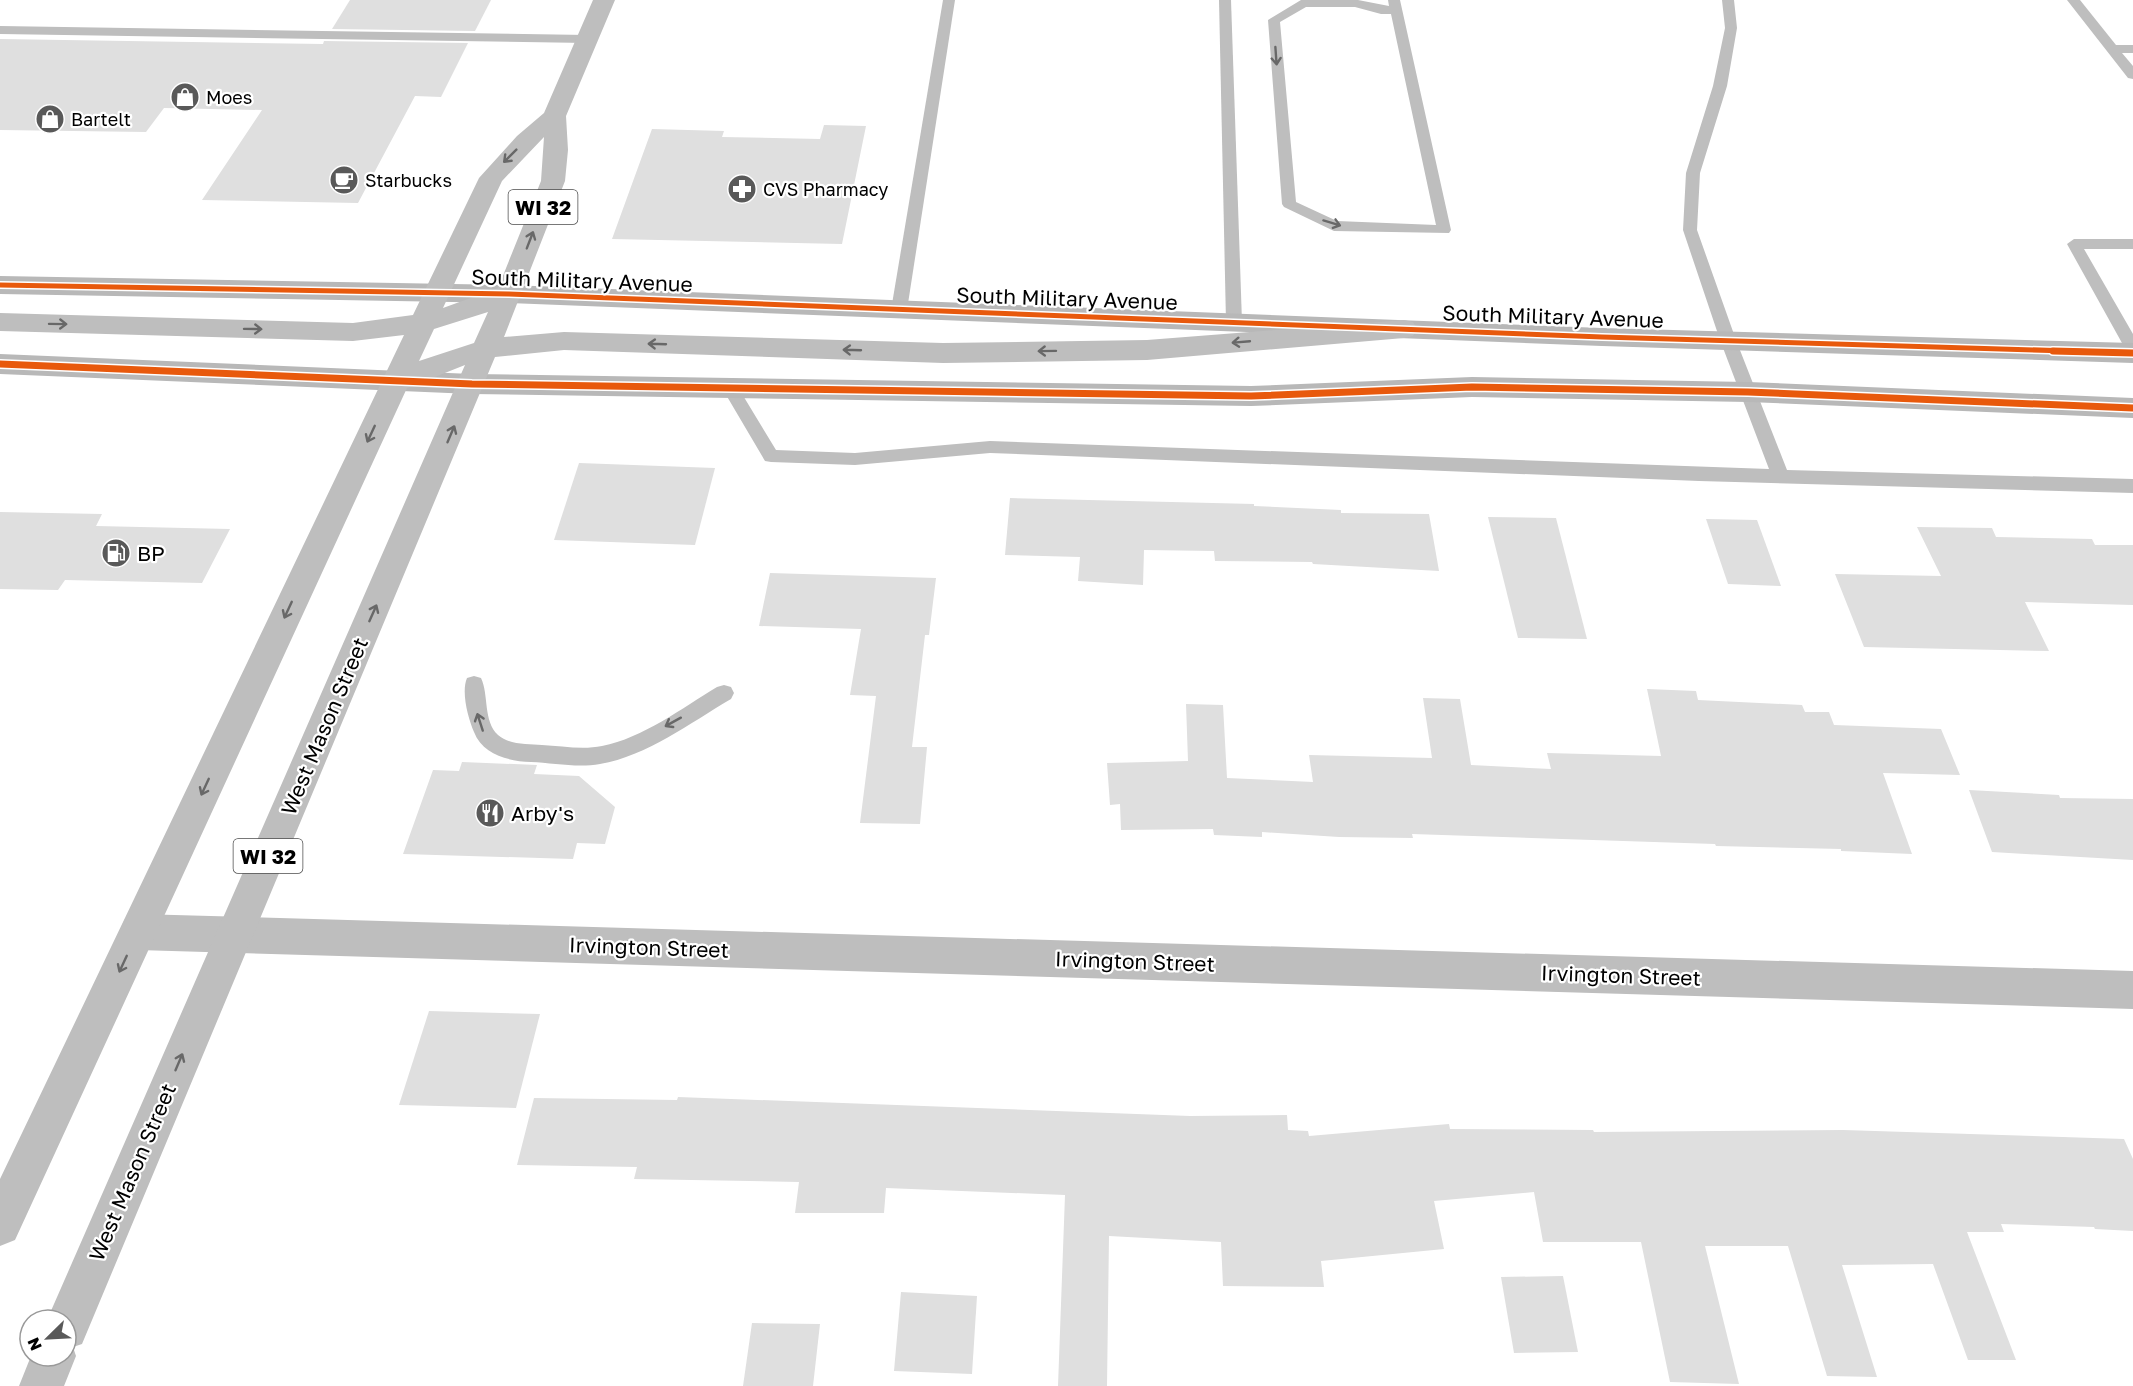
<svg xmlns="http://www.w3.org/2000/svg" width="2133" height="1386" font-family="'Golos Text',sans-serif">
  <rect width="100%" height="100%" fill="#fff"/>
  <g fill="#dfdfdf">
    <path d="M350 0H491L475 31 332 29Z"/>
    <path d="M0 39 323 44 324 41 468 43 441 97 415 96 358 203 202 200 262 110 164 108 146 132 0 130Z"/>
    <path d="M824 125 866 126 842 244 612 239 652 129 724 131 722 137 820 139Z"/>
    <path d="M579 463 715 468 695 545 554 540Z"/>
    <path d="M1010 498 1254 504V506L1341 510V513L1429 514 1439 571 1313 564 1312 562 1215 561 1214 551 1144 550 1143 585 1078 581 1080 557 1005 555Z"/>
    <path d="M0 512 102 514 96 526 230 529 202 583 65 580 58 590 0 589Z"/>
    <path d="M1488 517 1556 518 1587 639 1518 638Z"/>
    <path d="M1706 519 1757 520 1781 586 1728 584Z"/>
    <path d="M1917 527 1992 528 1996 537 2092 539 2095 545H2133V605L2025 602 2049 651 1864 647 1835 574 1941 576Z"/>
    <path d="M770 573 936 578 929 635H925L912 747H927L920 824 860 823 876 696 850 695 861 629 759 626Z"/>
    <path d="M1647 689 1696 691 1698 700 1802 705 1805 712H1829L1834 725 1941 729 1960 775 1883 773 1912 854 1841 851V849L1716 846 1715 844 1412 834 1413 838 1339 837 1262 832V837L1214 835 1213 829 1121 830 1120 804 1110 805 1107 763 1188 761 1186 704 1223 705 1227 778 1313 782 1309 755 1432 758 1423 698 1460 699 1471 765 1551 769 1547 753 1661 756Z"/>
    <path d="M462 762 537 765 534 774 579 776 615 807 605 844 577 843 573 859 403 854 433 770 459 771Z"/>
    <path d="M1969 790 2059 795 2060 798 2133 799V860L1992 852Z"/>
    <path d="M429 1011 540 1014 516 1108 399 1105Z"/>
    <path d="M678 1097 1190 1116 1287 1115 1288 1130 1308 1131 1309 1136 1449 1124 1450 1129 1593 1130 1594 1132 1843 1130 2124 1139 2133 1159V1231L2095 1229 2094 1227 2001 1224 2004 1232H1967L2016 1360H1968L1933 1264 1842 1265 1877 1377 1827 1376 1788 1246H1705L1739 1384 1670 1382 1641 1242H1543L1534 1192 1434 1201 1444 1249 1321 1261 1324 1287 1223 1286 1221 1242 1109 1236 1107 1386H1058L1065 1195 886 1188 884 1213H795L799 1182 634 1179 637 1167 517 1165 534 1098 677 1100Z"/>
    <path d="M1563 1276 1578 1352 1514 1353 1501 1277Z"/>
    <path d="M901 1292 977 1296 972 1374 894 1371Z"/>
    <path d="M752 1323 820 1324 813 1386H743Z"/>
  </g>
  <g fill="none" stroke-linecap="round" stroke-linejoin="round">
    <g fill="#bebebe" fill-rule="evenodd">
      <path d="M943 0H955L907 310 905 314H893L891 310Z"/>
      <path d="M1219 0H1231L1242 322 1240 326H1228L1226 322Z"/>
      <path d="M1301 0H1358L1389 6 1388 0H1400L1451 230 1449 233 1334 231 1284 207 1282 204 1268 20ZM1306 7H1355L1381 14H1391L1436 225 1337 221 1296 202 1280 22Z"/>
      <path d="M1722 0H1734L1737 28 1727 86 1700 173 1697 230 1736 340 1787 470 2133 479V493L1699 481 990 453 855 465 771 462 765 461 722 388 724 384H736L776 450 855 453 990 441 1769 469 1720 340 1683 230 1686 173 1713 86 1725 28Z"/>
      <path d="M2067 0H2080L2116 45H2133V53H2122L2133 66V79L2128 78Z"/>
      <path d="M0 26 587 35 593 39 587 43 0 34Z"/>
      <path d="M2074 239H2133V249H2084L2133 334V354L2127 352 2067 244Z"/>
      <path d="M474 676 481 678C489 695 483 721 498 735 509 745 528 744 542 745 561 746 583 750 602 746 643 738 682 708 717 687L724 685 731 687 734 693 731 699C690 723 647 756 600 764 578 768 553 763 531 762 508 761 483 755 474 732 468 718 461 692 467 678Z"/>
    </g>
    <path fill="#bebebe" fill-rule="evenodd" d="M138 914 2133 971V1009L138 950 125 945 119 932 125 919Z"/>
    <g fill="#b8b8b8" fill-rule="evenodd">
      <path d="M0 276 509 285 1602 328 2133 343V363L1602 346 509 303 0 294Z"/>
      <path d="M0 354 472 374 1251 386 1472 377 1748 382 2133 398V418L1748 402 1472 397 1251 406 472 394 0 374Z"/>
    </g>
    <path fill="#bebebe" fill-rule="evenodd" d="M593 0H615L566 116 568 150 565 181 504 337 564 332 943 343 1147 340 1404 320 1413 322 1417 329 1413 336 1404 338 1147 360 943 363 564 350 495 357 82 1344 73 1347 76 1356 64 1386H19L31 1356H66V1320H47L465 365 407 388 15 1240 0 1246V1179L404 335 353 341 0 331V313L353 323 413 315 479 178 517 136 544 113ZM544 137 541 181 498 288 443 308 502 181ZM488 312 474 343 419 361 434 329Z"/>
    <g stroke="#fff" stroke-width="8">
      <path id="cycleway-far1" d="M0 285 509 294 1602 337 2103 352"/>
    </g>
    <g stroke="#fff" stroke-width="10">
      <g id="cycleway">
        <path d="M2053 351 2133 353"/>
        <path d="M0 364 472 384 1251 396 1472 387 1748 392 2133 408"/>
      </g>
    </g>
    <use href="#cycleway-far1" stroke="#e8590c" stroke-width="5"/>
    <use href="#cycleway" stroke="#e8590c" stroke-width="7"/>
  </g>
  <defs><path id="oneway-shaft" d="M-6 0H5M1.5-3L5.5 0L1.5 3" fill="none" stroke-width="1.6" stroke-linecap="round" stroke-linejoin="round" transform="scale(1.5)"/></defs>
  <g stroke="#686868">
    <use href="#oneway-shaft" transform="translate(1276 56) rotate(86)"/>
    <use href="#oneway-shaft" transform="translate(510 156) rotate(135)"/>
    <use href="#oneway-shaft" transform="translate(1332 223) rotate(17)"/>
    <use href="#oneway-shaft" transform="translate(530 240) rotate(-69)"/>
    <use href="#oneway-shaft" transform="translate(58 324) rotate(1)"/>
    <use href="#oneway-shaft" transform="translate(253 329) rotate(1)"/>
    <use href="#oneway-shaft" transform="translate(1241 342) rotate(175)"/>
    <use href="#oneway-shaft" transform="translate(657 344) rotate(-178)"/>
    <use href="#oneway-shaft" transform="translate(852 350) rotate(-178)"/>
    <use href="#oneway-shaft" transform="translate(1047 351) rotate(179)"/>
    <use href="#oneway-shaft" transform="translate(371 434) rotate(115)"/>
    <use href="#oneway-shaft" transform="translate(451 434) rotate(-67)"/>
    <use href="#oneway-shaft" transform="translate(288 610) rotate(115)"/>
    <use href="#oneway-shaft" transform="translate(373 613) rotate(-66)"/>
    <use href="#oneway-shaft" transform="translate(480 722) rotate(-108)"/>
    <use href="#oneway-shaft" transform="translate(673 722) rotate(151)"/>
    <use href="#oneway-shaft" transform="translate(205 787) rotate(115)"/>
    <use href="#oneway-shaft" transform="translate(123 964) rotate(115)"/>
    <use href="#oneway-shaft" transform="translate(179 1062) rotate(-67)"/>
  </g>
  <defs>
    <g id="shop-disc" transform="scale(1.5)"><circle r="9.5" fill="#595959" stroke="#fff"/><path d="M-5-2.5h2.3a2.7 3.5 0 0 1 5.4 0H5L5.5 6h-11ZM-1.5-2.5h3a1.5 2.3 0 0 0-3 0Z" fill="#fff"/></g>
    <g id="cafe-disc" transform="scale(1.5)"><circle r="9.5" fill="#595959" stroke="#fff"/><path d="M-5.5-4.5H6V0H3Q3 3.5 0 3.5H-2.5Q-5.5 3.5-5.5 0ZM3-3.2v2h1.7v-2ZM-6 4.5H4V6H-6Z" fill="#fff"/></g>
    <g id="pharmacy-disc" transform="scale(1.5)"><circle r="9.5" fill="#595959" stroke="#fff"/><path d="M-2-6h4v4h4v4h-4v4h-4v-4h-4v-4h4Z" fill="#fff"/></g>
    <g id="fuel-disc" transform="scale(1.5)"><circle r="9.5" fill="#595959" stroke="#fff"/><path d="M-5.5-6h7V0h2V4h1.3V-2.5L3-4.5l.8-.8L6-3V5H2.5V1h-1V6h-7ZM-4.2-4.7v3.2H.2V-4.7Z" fill="#fff"/></g>
    <g id="restaurant-disc" transform="scale(1.5)"><circle r="9.5" fill="#595959" stroke="#fff"/><path d="M-5-6h1v4h1v-4h1v4h1v-4h1v5L-1.5 .5V6h-2V.5L-5-1ZM5-6V6H3V1.5H1.5Q1.5-4 5-6Z" fill="#fff"/></g>
  </defs>
  <g fill-rule="evenodd">
    <use href="#shop-disc" x="185" y="97"/>
    <use href="#shop-disc" x="50" y="119"/>
    <use href="#cafe-disc" x="344" y="180"/>
    <use href="#pharmacy-disc" x="742" y="189"/>
    <use href="#fuel-disc" x="116" y="553"/>
    <use href="#restaurant-disc" x="490" y="813"/>
  </g>
  <g text-anchor="middle" dominant-baseline="central" stroke-width="4.5" stroke-linejoin="round" paint-order="stroke">
    <g font-size="18" fill="#000" stroke="#fff" text-anchor="start">
      <text x="206" y="97">Moes</text>
      <text x="71" y="119">Bartelt</text>
      <text x="365" y="180">Starbucks</text>
      <text x="763" y="189">CVS Pharmacy</text>
    </g>
    <g fill="#fff" stroke="#4c4c4c" stroke-width="1.5">
      <rect x="508.5" y="190" width="69" height="34" rx="4.5"/>
      <rect x="233.5" y="839" width="69" height="34" rx="4.5"/>
    </g>
    <g font-size="20" font-weight="bold" fill="#000">
      <text x="543" y="207">WI 32</text>
      <text x="268" y="856">WI 32</text>
    </g>
    <g font-size="21" fill="#000" stroke="#fff">
      <text transform="translate(582 280) rotate(2)">South Military Avenue</text>
      <text transform="translate(1067 298) rotate(2)">South Military Avenue</text>
      <text transform="translate(1553 316) rotate(2)">South Military Avenue</text>
      <text transform="translate(324 726) rotate(-67)">West Mason Street</text>
      <text transform="translate(649 947) rotate(2)">Irvington Street</text>
      <text transform="translate(1135 961) rotate(2)">Irvington Street</text>
      <text transform="translate(1621 975) rotate(2)">Irvington Street</text>
      <text transform="translate(132 1172) rotate(-67)">West Mason Street</text>
    </g>
    <g font-size="21" fill="#000" stroke="#fff" text-anchor="start">
      <text x="137" y="553">BP</text>
      <text x="511" y="813">Arby's</text>
    </g>
  </g>
  <g transform="translate(48 1338) rotate(246)"><circle r="28" fill="#ffffff" stroke="#999999" stroke-width="1.5"/>
  <path d="M0-4.5L10 22L0 15L-10 22Z" fill="#595959"/>
  <text y="-9" font-size="16" font-weight="bold" text-anchor="middle" fill="#000000">N</text>
  </g>
</svg>
